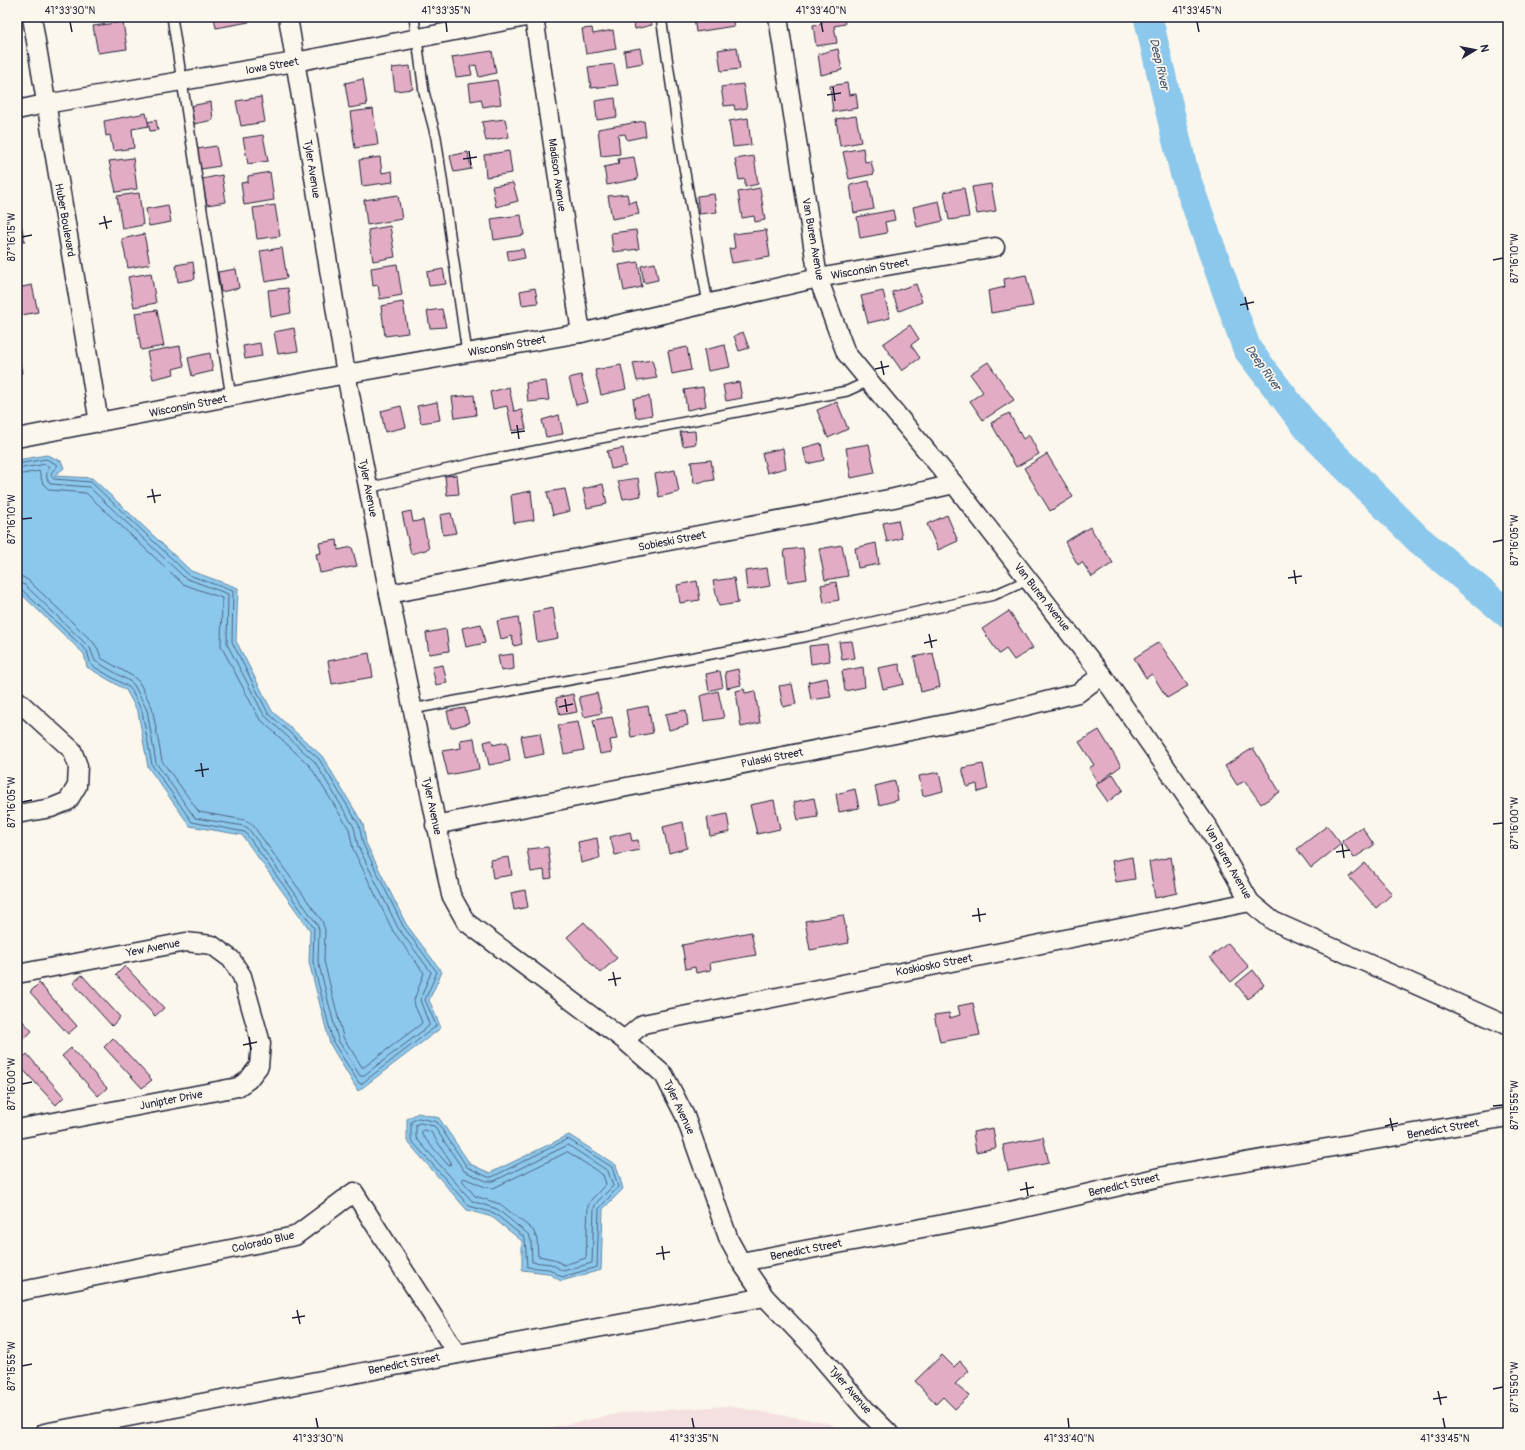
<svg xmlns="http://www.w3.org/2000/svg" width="1525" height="1450" font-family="Pangolin,sans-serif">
  <rect width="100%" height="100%" fill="#fbf7ec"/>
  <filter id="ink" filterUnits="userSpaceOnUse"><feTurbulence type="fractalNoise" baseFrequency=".025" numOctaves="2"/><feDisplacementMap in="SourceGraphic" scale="8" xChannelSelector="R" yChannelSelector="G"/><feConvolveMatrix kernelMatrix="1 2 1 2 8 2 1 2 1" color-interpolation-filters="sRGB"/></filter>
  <g filter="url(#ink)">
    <path fill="#f4e0e0" d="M728 1406 829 1423 845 1433H522L627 1412Z"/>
    <g fill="#8cc8ec" stroke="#6286a5">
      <path d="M47 455 61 461 64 468 54 476 92 478 191 571 238 588 236 641 272 711 322 756 363 824 366 843 406 924 442 972 429 1000 441 1028 358 1091 330 1044 309 962 310 930 242 835 190 826 148 767 138 712 126 690 87 667 84 654 17 590V460Z"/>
      <path d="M418 1113 439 1118 470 1164 490 1173 569 1135 616 1165 623 1189 603 1209 601 1270 561 1281 548 1273 522 1270V1241L492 1217 467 1210 407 1141V1119Z"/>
    </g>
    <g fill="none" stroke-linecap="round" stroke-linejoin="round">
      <g stroke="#4c6482" stroke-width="1">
        <path d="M17 464 46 459 58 465 51 473 52 477 54 479 91 482 189 575 233 591 232 642 268 713 319 759 359 825 363 844 403 926 437 972 425 1000 436 1025 435 1027 361 1084 359 1083 333 1042 313 962 314 928 245 832 192 822 152 765 142 711 130 688 91 665 87 651 21 589 17 588"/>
        <path d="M17 469 46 464 49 467C46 473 45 479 51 484L89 487 185 578 228 594 227 644 264 715 315 762 354 827 358 846 398 928 431 972 420 1000 429 1024V1026L363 1076H360L338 1040 318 961 319 930 317 924 248 828 244 826 195 818 156 763 147 710 134 685 131 682 95 661 90 648 25 585 17 582"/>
        <path d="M17 475 39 471 43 484 50 490 86 493 183 584 222 598 221 646 259 718 310 766 349 829 353 849 393 931 424 973 414 1000 415 1006 422 1022 421 1024 364 1067H362L343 1037 324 961 325 930 322 921 252 824 245 820 199 812 162 761 152 707 139 682 134 677 101 658 98 649 94 643 28 580 23 577 17 576"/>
        <path d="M419 1118 437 1122 467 1167 488 1177H492L568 1139 612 1167 618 1187 599 1209 597 1267 562 1277 549 1269 527 1267 525 1238 494 1213 469 1206 411 1140V1122Z"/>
        <path d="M420 1123 434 1126 464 1171 486 1181H494L568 1145 608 1171 613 1186 596 1203 594 1208 592 1263 563 1271 551 1264 532 1262 531 1240 529 1235 497 1209 472 1201 416 1138V1125Z"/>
        <path d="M424 1130 431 1132 451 1162 450 1165H448L422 1135V1131Z"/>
        <path d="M568 1152 603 1175 606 1184 591 1200 588 1206 586 1258 564 1265 553 1259 538 1256 537 1239 533 1230 500 1204 475 1196 462 1180 464 1178 485 1187 493 1188Z"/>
      </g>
      <path stroke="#8cc8ec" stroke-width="29" d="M1148 17 1184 172 1247 349 1310 431 1418 539 1508 614"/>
    </g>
    <g fill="#e2acc4" stroke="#22223b">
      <path d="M214 17H248L249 22 216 28Z"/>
      <path d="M633 17H650L652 25 635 29Z"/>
      <path d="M694 17H732L734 26 696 32Z"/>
      <path d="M821 17H844L845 24 834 26 837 43 816 46 813 25 822 24Z"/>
      <path d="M123 22 127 49 98 53 93 26Z"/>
      <path d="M592 28 593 34 613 30 616 49 586 54 582 29Z"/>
      <path d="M737 47 740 69 721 71 718 50Z"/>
      <path d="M640 48 643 63 626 66 624 51Z"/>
      <path d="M838 49 842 70 821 75 818 54Z"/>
      <path d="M492 51 496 73 479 77 476 65 470 66 472 75 456 77 452 57Z"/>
      <path d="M614 64 618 85 591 88 588 67Z"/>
      <path d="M410 66 413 89 395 91 392 68Z"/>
      <path d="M363 79 367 105 349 108 345 83Z"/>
      <path d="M497 80 501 104 483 107 481 99 471 101 469 84Z"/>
      <path d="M847 83 849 95 856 94 858 108 833 112 830 86Z"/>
      <path d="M743 84 747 108 735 110 734 105 724 106 721 87Z"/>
      <path d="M261 97 265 122 241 126 236 101Z"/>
      <path d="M615 98 617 117 597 120 595 101Z"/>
      <path d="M211 102 213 120 194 124 190 106Z"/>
      <path d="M373 109 378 145 355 148 350 112Z"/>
      <path d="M146 113 149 126 132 129 134 148 113 151 110 135 106 136 104 121Z"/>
      <path d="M856 116 861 142 840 146 836 119Z"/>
      <path d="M748 118 751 145 733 147 729 121Z"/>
      <path d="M505 119 509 137 486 141 482 122Z"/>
      <path d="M156 120 158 130 150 131 148 122Z"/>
      <path d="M644 121 646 136 627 140 625 134 618 135 620 154 601 156 598 129Z"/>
      <path d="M263 135 268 161 248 164 243 138Z"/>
      <path d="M216 146 220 166 201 169 197 149Z"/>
      <path d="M863 148 865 162 871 161 874 174 849 179 843 152Z"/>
      <path d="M509 151 512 173 486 177 484 155Z"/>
      <path d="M468 152 471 169 454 172 450 156Z"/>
      <path d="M754 156 758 184 745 187V179L739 180 735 159Z"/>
      <path d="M380 157 382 173 392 171 393 182 362 186 359 160Z"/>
      <path d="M634 157 638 179 607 185 604 167 619 164 618 159Z"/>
      <path d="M133 158 137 189 116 192 109 161Z"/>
      <path d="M270 172 274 200 244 205 241 183 248 182V176Z"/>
      <path d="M222 175 226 202 207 205 202 179Z"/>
      <path d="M869 181 874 209 854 213 850 185Z"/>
      <path d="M513 183 518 201 496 207 492 186Z"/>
      <path d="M991 184 996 211 977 214 972 187Z"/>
      <path d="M760 188 765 220 755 222 754 216 742 218 738 192Z"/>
      <path d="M964 188 969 217 949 220 944 192Z"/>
      <path d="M139 193 143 225 122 229 117 196Z"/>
      <path d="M627 194 629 203 636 201 639 214 612 219 608 196Z"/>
      <path d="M714 194 717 212 699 214 697 196Z"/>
      <path d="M398 195 402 219 367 225 364 200Z"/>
      <path d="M939 201 943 221 917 227 913 207Z"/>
      <path d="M168 205 171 222 149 226 146 209Z"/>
      <path d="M275 205 280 236 257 239 253 208Z"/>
      <path d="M17 207 25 242 17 243Z"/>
      <path d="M893 210 895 220 885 222 887 233 860 238 857 217Z"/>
      <path d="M521 215 524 235 494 240 491 219Z"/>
      <path d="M390 226 395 257 373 261 368 230Z"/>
      <path d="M636 230 639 249 613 252 611 233Z"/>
      <path d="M766 230 770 257 732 263 729 249 735 248 733 234Z"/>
      <path d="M144 234 150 264 128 268 122 239Z"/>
      <path d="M282 248 287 278 265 282 260 251Z"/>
      <path d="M523 249 525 258 509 261 507 251Z"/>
      <path d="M193 262 195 279 178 282 176 265Z"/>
      <path d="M638 262 642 287 624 291 619 265Z"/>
      <path d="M655 263 658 280 644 283 641 266Z"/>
      <path d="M397 264 402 295 380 299 378 285 373 286 371 268Z"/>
      <path d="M236 269 239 288 221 292 218 272Z"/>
      <path d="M443 269 446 284 429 286 427 272Z"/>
      <path d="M151 273 156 303 134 307 128 277Z"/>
      <path d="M1026 275 1033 306 991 313 988 291 1005 287 1004 279Z"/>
      <path d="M916 284 922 302 899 311 892 292Z"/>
      <path d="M32 285 38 312 17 316V288Z"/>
      <path d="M288 288 291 313 271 317 268 290Z"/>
      <path d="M535 288 538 303 522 305 520 291Z"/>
      <path d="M883 291 890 318 868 323 861 296Z"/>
      <path d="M403 302 408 333 385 336 381 306Z"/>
      <path d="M442 309 446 327 430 328 427 311Z"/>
      <path d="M157 310 164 346 141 350 135 313Z"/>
      <path d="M910 325 919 339 911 345 920 358 902 371 883 344Z"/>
      <path d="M294 328 298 351 278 354 274 332Z"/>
      <path d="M743 332 749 348 739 351 734 336Z"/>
      <path d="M260 343 262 356 245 359 243 346Z"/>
      <path d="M725 345 730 367 708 371 704 350Z"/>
      <path d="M180 346 184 366 173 369 174 374 153 379 147 352Z"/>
      <path d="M687 347 691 370 672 374 668 351Z"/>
      <path d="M17 349 22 373 17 374Z"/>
      <path d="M210 353 213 371 192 376 188 358Z"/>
      <path d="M652 360 657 378 637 381 633 363Z"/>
      <path d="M988 362 1014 400 983 420 970 401 983 392 970 374Z"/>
      <path d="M621 365 626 389 601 395 595 370Z"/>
      <path d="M581 375 588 402 576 405 569 378Z"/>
      <path d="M546 381 549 400 528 402 526 383Z"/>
      <path d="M739 382 742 398 726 401 723 385Z"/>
      <path d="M509 387 514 411 522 410 526 429 512 431 507 406 493 409 490 392Z"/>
      <path d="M703 387 706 406 687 410 684 390Z"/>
      <path d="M474 395 476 415 455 418 452 397Z"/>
      <path d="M649 396 652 415 636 418 633 399Z"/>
      <path d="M437 402 440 420 421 423 417 406Z"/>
      <path d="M837 402 848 429 828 438 817 410Z"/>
      <path d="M401 406 406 427 385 432 381 411Z"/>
      <path d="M1009 413 1023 439 1029 435 1039 454 1016 467 991 423Z"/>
      <path d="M559 415 563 434 546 437 542 420Z"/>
      <path d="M695 431 696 444 683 446 680 432Z"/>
      <path d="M821 443 824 460 807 464 803 448Z"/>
      <path d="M869 444 875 473 851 478 846 448Z"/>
      <path d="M623 448 626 466 611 469 607 451Z"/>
      <path d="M783 448 786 468 767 473 762 453Z"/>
      <path d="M1047 454 1073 497 1050 511 1024 468Z"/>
      <path d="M711 460 714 480 694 483 691 462Z"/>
      <path d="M675 470 679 492 659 497 655 474Z"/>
      <path d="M457 475 459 494 447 495 445 476Z"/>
      <path d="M638 478 641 496 623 499 618 481Z"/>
      <path d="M603 484 607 504 587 508 583 489Z"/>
      <path d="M565 489 570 511 553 515 547 492Z"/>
      <path d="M531 491 534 520 514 523 511 495Z"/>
      <path d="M411 511 413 522 423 520 429 549 411 554 402 513Z"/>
      <path d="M451 513 456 533 443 535 440 515Z"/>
      <path d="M947 515 958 541 938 550 927 524Z"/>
      <path d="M898 520 902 538 887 542 883 523Z"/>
      <path d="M1090 527 1113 563 1092 577 1082 562 1078 565 1065 542Z"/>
      <path d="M337 540 338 550 352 547 357 566 320 573 316 554 321 553 319 543Z"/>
      <path d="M876 543 879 564 858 568 855 548Z"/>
      <path d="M842 545 848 576 825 580 819 549Z"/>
      <path d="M803 548 807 579 788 582 784 550Z"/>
      <path d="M767 568 770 586 747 590 745 571Z"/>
      <path d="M734 578 738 603 719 606 713 581Z"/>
      <path d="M697 581 700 600 680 603 677 585Z"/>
      <path d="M836 582 839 600 824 603 821 585Z"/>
      <path d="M553 608 558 638 537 642 533 612Z"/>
      <path d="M1009 611 1033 648 1014 660 1006 649 999 654 982 629Z"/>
      <path d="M518 617 522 644 514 646 512 636 501 639 497 621Z"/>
      <path d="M481 624 485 643 466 647 462 628Z"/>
      <path d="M446 629 449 651 429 654 426 633Z"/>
      <path d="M852 641 855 658 842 660 839 642Z"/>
      <path d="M1159 642 1188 686 1167 698 1152 674 1146 678 1134 658Z"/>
      <path d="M827 644 830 661 811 664 809 646Z"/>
      <path d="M369 653 373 677 332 684 328 661Z"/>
      <path d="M933 653 940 687 921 692 914 657Z"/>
      <path d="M513 654 514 669 501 671 498 656Z"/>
      <path d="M899 664 904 684 883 689 878 668Z"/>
      <path d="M443 665 447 683 436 685 432 667Z"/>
      <path d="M863 667 865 687 845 691 842 671Z"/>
      <path d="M738 669 741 685 727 688 725 672Z"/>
      <path d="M720 671 723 687 709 691 706 674Z"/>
      <path d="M827 678 831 697 811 700 808 682Z"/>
      <path d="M792 684 796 704 783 707 779 686Z"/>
      <path d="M744 689 745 693 755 691 760 723 741 727 736 691Z"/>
      <path d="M718 691 724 718 704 721 700 696Z"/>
      <path d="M597 693 602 713 584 717 579 697Z"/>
      <path d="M573 694 577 712 560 715 556 698Z"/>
      <path d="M648 706 653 733 631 737 626 710Z"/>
      <path d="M465 708 469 723 451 728 447 711Z"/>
      <path d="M686 710 688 725 669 730 665 714Z"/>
      <path d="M612 717 617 739 610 740 612 752 600 754 593 720Z"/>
      <path d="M578 722 584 750 564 754 558 725Z"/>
      <path d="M1099 730 1121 766 1098 783 1089 768 1094 765 1079 742Z"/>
      <path d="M540 733 544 754 525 758 521 736Z"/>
      <path d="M474 738 479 769 448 775 442 751 461 748 460 740Z"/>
      <path d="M492 740 493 745 507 742 510 761 489 765 484 742Z"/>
      <path d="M1253 748 1280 792 1261 804 1245 781 1237 785 1225 766Z"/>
      <path d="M983 764 988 789 978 792 977 784 967 787 962 768Z"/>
      <path d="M939 772 943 791 923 796 919 776Z"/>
      <path d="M1113 774 1123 790 1108 802 1096 785Z"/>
      <path d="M895 781 898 800 879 805 875 786Z"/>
      <path d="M855 789 859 808 839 812 836 794Z"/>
      <path d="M814 798 818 817 798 820 794 802Z"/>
      <path d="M774 800 780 829 757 834 750 805Z"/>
      <path d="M727 814 730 832 710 836 707 818Z"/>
      <path d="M683 822 687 848 669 853 663 827Z"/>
      <path d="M1327 826 1341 844 1311 868 1297 849Z"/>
      <path d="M1362 827 1374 845 1354 858 1342 841Z"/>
      <path d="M630 832 632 841 638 840 640 850 615 855 610 837Z"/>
      <path d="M597 838 600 858 581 863 578 842Z"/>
      <path d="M548 847 552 878 545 879 544 870 531 872 527 849Z"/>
      <path d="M509 857 512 875 493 878 490 860Z"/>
      <path d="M1132 857 1135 879 1116 882 1112 861Z"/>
      <path d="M1171 857 1177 893 1155 898 1149 862Z"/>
      <path d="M1365 863 1392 894 1376 908 1349 877Z"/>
      <path d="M525 890 528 907 514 910 511 893Z"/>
      <path d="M843 915 849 943 810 950 805 921Z"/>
      <path d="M584 922 617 958 600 973 567 937Z"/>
      <path d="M751 932 756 955 710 963 711 970 696 973 695 967 686 969 682 945Z"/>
      <path d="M1228 943 1249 967 1231 982 1210 957Z"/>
      <path d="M125 966 164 1008 155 1016 116 975Z"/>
      <path d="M1253 970 1264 985 1248 999 1236 984Z"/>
      <path d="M82 975 120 1017 112 1026 73 983Z"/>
      <path d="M39 983 77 1026 68 1034 30 992Z"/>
      <path d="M973 1003 980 1035 940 1042 934 1015 949 1013 950 1018 960 1015 958 1006Z"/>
      <path d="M17 1015 32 1031 24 1039 17 1032Z"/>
      <path d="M113 1038 152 1080 142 1088 104 1047Z"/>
      <path d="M71 1048 107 1088 98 1096 62 1056Z"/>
      <path d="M27 1054 64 1097 56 1105 17 1063Z"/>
      <path d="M993 1128 996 1148 976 1152 973 1132Z"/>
      <path d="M1043 1137 1049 1163 1008 1171 1003 1145Z"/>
      <path d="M942 1355 954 1367 960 1361 969 1371 955 1384 969 1396 955 1409 943 1397 936 1404 915 1381Z"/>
    </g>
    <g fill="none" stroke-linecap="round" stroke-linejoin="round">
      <g stroke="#22223b" stroke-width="12">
        <g id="lane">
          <path d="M172 17 231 397"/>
          <path d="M414 17 424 92 436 137 467 353"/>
          <path d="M661 17 680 144 708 304"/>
          <path d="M368 488 487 460 847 391 869 381"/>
          <path d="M412 709 804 637 994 595 1028 580"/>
        </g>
      </g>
      <g stroke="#22223b" stroke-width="21">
        <g id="street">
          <path d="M32 17 99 423"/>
          <path d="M288 17 346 374 389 594 451 895 466 922 624 1040 664 1075 685 1116 729 1240 741 1262 765 1297 808 1342 866 1410 889 1433"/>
          <path d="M534 17 581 333"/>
          <path d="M778 17 818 278 846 353 954 484 1102 675 1209 829 1250 902 1273 921 1508 1026"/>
          <path d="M17 110 45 104 295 62 526 17"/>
          <path d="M17 438 346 374 581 333 818 278 995 247"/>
          <path d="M389 594 894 498 954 484"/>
          <path d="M17 700 72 750 78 766 77 786 68 801 51 808 17 814"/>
          <path d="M435 825 986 716 1078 693 1102 675"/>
          <path d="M17 974 186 942 212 945 231 959 242 976 261 1043 259 1066 248 1080 238 1087 17 1129"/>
          <path d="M624 1040 643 1024 1250 902"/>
          <path d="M741 1262 997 1214 1169 1175 1508 1117"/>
          <path d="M17 1292 295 1236 354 1192 457 1354"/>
          <path d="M44 1433 500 1346 765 1297"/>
        </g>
      </g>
      <use href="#lane" stroke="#fbf7ec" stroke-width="9"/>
      <use href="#street" stroke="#fbf7ec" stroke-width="18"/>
    </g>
  </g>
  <path fill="none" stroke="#22223b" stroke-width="1.5" d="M70 22 72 32M446 22 447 32M821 22 823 32M1197 22 1199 32M833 87 835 101M827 95 841 93M469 151 471 165M463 159 477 157M104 216 107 229M99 224 112 221M22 237 32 235M1493 260 1503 258M1245 297 1248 310M1240 305 1254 302M881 361 884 375M875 369 889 366M517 425 519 439M511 433 525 431M152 489 155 503M147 497 161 495M22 519 32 518M1493 542 1503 540M1294 570 1296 584M1288 578 1302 576M929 634 932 648M924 643 937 640M565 699 567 712M559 707 573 704M201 763 203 777M195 771 209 769M22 802 32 800M1493 824 1503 823M1342 844 1344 858M1336 852 1350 850M978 908 980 922M972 916 986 914M613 972 616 986M608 980 621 978M249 1037 251 1050M243 1045 257 1042M22 1084 32 1082M1493 1106 1503 1105M1390 1118 1393 1131M1385 1126 1398 1123M1026 1182 1028 1196M1020 1190 1034 1187M662 1246 664 1260M656 1254 670 1252M297 1310 300 1324M292 1318 305 1316M22 1366 32 1364M1493 1389 1503 1387M1438 1391 1441 1405M1433 1399 1447 1397M316 1418 318 1428M692 1418 694 1428M1068 1418 1069 1428M1443 1418 1445 1428"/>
  <g text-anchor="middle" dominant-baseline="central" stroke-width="3.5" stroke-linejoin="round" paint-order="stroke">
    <g font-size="11" fill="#22223b" stroke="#fbf7ec">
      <text transform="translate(272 66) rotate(-10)">Iowa Street</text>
      <text transform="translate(312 169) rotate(81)">Tyler Avenue</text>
      <text transform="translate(557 175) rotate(82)">Madison Avenue</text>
      <text transform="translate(65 220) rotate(80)">Huber Boulevard</text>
      <text transform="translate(813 239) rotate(80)">Van Buren Avenue</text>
      <text transform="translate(870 269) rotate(-10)">Wisconsin Street</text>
      <text transform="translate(507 346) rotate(-10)">Wisconsin Street</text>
      <text transform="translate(188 406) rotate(-11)">Wisconsin Street</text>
      <text transform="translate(368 488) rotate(79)">Tyler Avenue</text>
      <text transform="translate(672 541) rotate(-11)">Sobieski Street</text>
      <text transform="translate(1042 597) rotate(52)">Van Buren Avenue</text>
      <text transform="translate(772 758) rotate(-11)">Pulaski Street</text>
      <text transform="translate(432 806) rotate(78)">Tyler Avenue</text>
      <text transform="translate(1228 862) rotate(60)">Van Buren Avenue</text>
      <text transform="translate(153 948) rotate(-11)">Yew Avenue</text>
      <text transform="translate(934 965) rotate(-11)">Koskiosko Street</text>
      <text transform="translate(171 1100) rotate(-11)">Junipter Drive</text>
      <text transform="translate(679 1107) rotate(65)">Tyler Avenue</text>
      <text transform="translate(1443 1129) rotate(-10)">Benedict Street</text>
      <text transform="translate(1124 1185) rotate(-13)">Benedict Street</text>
      <text transform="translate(263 1242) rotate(-13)">Colorado Blue</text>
      <text transform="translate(806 1250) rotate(-11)">Benedict Street</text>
      <text transform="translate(404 1364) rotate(-11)">Benedict Street</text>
      <text transform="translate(850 1390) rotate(49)">Tyler Avenue</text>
    </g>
    <g font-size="12" font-style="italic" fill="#425470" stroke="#fbf7ec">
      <text transform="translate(1159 64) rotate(77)">Deep River</text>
      <text transform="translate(1263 368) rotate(55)">Deep River</text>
    </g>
  </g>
  <rect width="1525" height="1450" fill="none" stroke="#fbf7ec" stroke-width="44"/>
  <g transform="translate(1475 50) rotate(80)" stroke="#fbf7ec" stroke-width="3" paint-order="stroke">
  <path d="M0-3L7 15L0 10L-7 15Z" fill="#22223b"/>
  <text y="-6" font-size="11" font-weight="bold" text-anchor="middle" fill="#22223b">N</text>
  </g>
  <rect x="22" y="22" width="1481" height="1406" fill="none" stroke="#22223b" stroke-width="1.5"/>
  <g font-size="10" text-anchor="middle" fill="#22223b">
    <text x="70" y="14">41°33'30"N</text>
    <text x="446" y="14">41°33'35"N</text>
    <text x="821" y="14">41°33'40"N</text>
    <text x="1197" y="14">41°33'45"N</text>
    <text transform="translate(11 237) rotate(-90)" y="4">87°16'15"W</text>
    <text transform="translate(1514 258) rotate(-90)" y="4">87°16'10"W</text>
    <text transform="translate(11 519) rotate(-90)" y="4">87°16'10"W</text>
    <text transform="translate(1514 540) rotate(-90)" y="4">87°16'05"W</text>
    <text transform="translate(11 802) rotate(-90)" y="4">87°16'05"W</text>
    <text transform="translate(1514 823) rotate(-90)" y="4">87°16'00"W</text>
    <text transform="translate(11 1084) rotate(-90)" y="4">87°16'00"W</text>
    <text transform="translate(1514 1105) rotate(-90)" y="4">87°15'55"W</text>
    <text transform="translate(11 1366) rotate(-90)" y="4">87°15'55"W</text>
    <text transform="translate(1514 1387) rotate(-90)" y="4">87°15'50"W</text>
    <text x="318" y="1442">41°33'30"N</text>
    <text x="694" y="1442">41°33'35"N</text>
    <text x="1069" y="1442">41°33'40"N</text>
    <text x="1445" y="1442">41°33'45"N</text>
  </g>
</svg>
